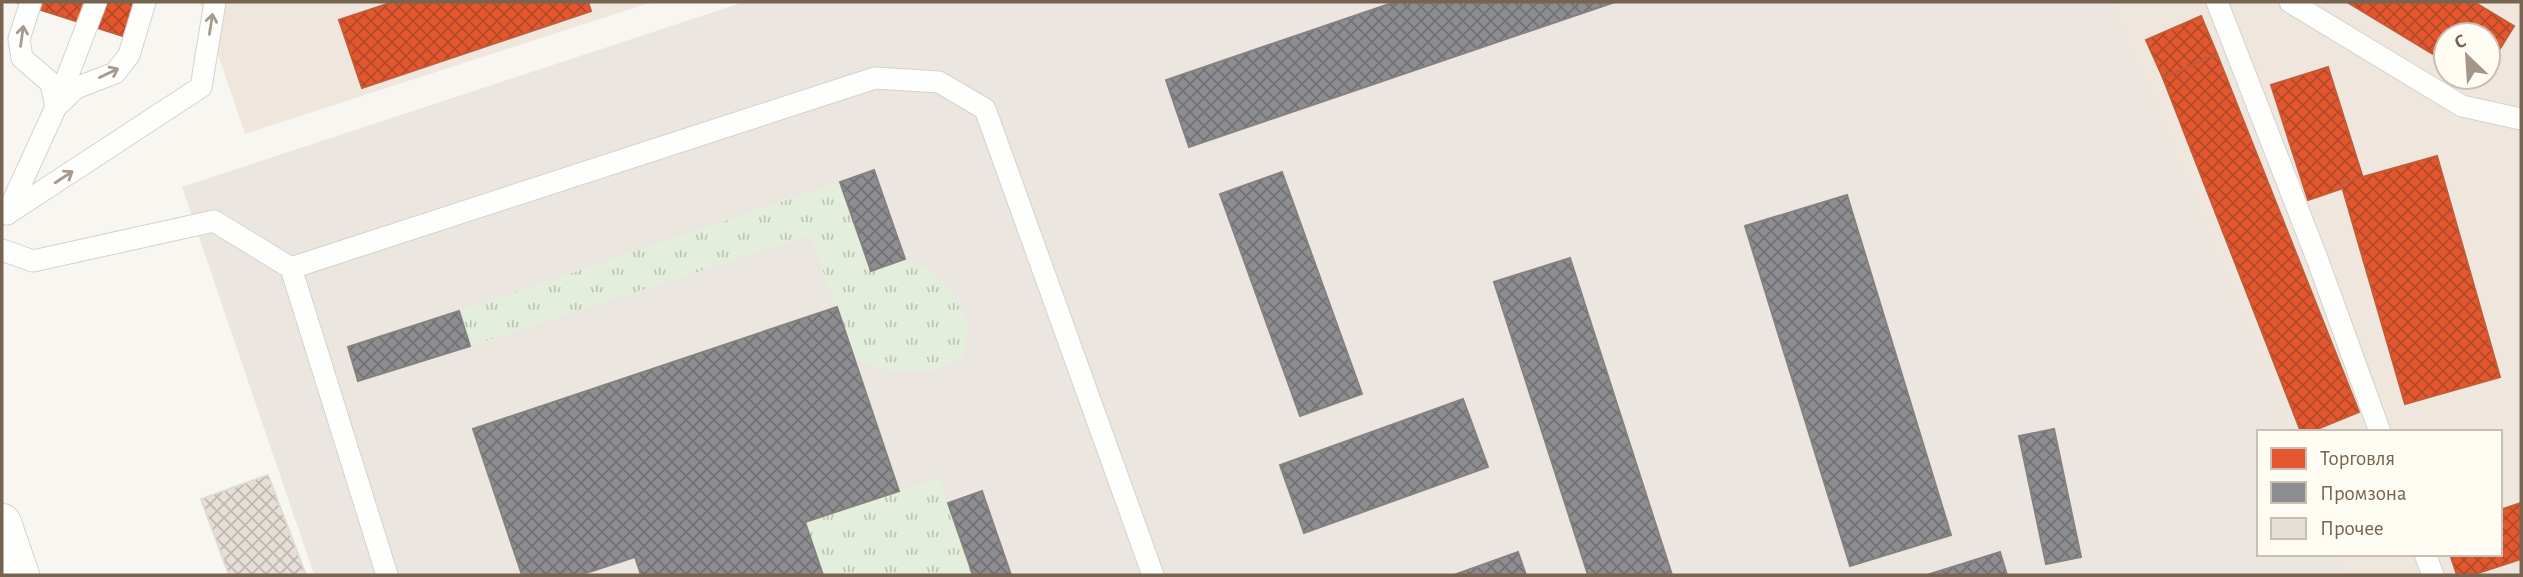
<svg xmlns="http://www.w3.org/2000/svg" width="2523" height="577" font-family="'Alegreya Sans',sans-serif">
  <defs>
    <pattern id="grass-tufts" width="24" height="20" patternUnits="userSpaceOnUse" patternTransform="scale(1.75)"><rect width="24" height="20" fill="#e3efdc"/><path d="M3 7l-1-3M5 7V3M7 7l1-3M15 17l-1-3M17 17v-4M19 17l1-3" fill="none" stroke="#bdc5b5"/></pattern>
    <pattern id="shops-cross-hatch" width="8" height="8" patternUnits="userSpaceOnUse" patternTransform="scale(1.75)"><rect width="8" height="8" fill="#e4572e"/><path d="M0 0l8 8M0 8l8-8" fill="none" stroke="#b44928"/></pattern>
    <pattern id="industry-cross-hatch" width="8" height="8" patternUnits="userSpaceOnUse" patternTransform="scale(1.75)"><rect width="8" height="8" fill="#8d8d92"/><path d="M0 0l8 8M0 8l8-8" fill="none" stroke="#727174"/></pattern>
    <pattern id="building-cross-hatch" width="8" height="8" patternUnits="userSpaceOnUse" patternTransform="scale(1.75)"><rect width="8" height="8" fill="#e5dfd7"/><path d="M0 0l8 8M0 8l8-8" fill="none" stroke="#beb8b1"/></pattern>
  </defs>
  <rect width="100%" height="100%" fill="#f8f6f0"/>
  <g fill="#efe7de" fill-rule="evenodd">
    <path d="M200 2H652L245 134Z"/>
    <path d="M2107 2H2521V575H2349L2340 554H2500V432H2289L2114 6ZM2446 35H2488V77H2446Z"/>
  </g>
  <path fill="#ebe7e0" d="M744 2H2107L2114 6 2290 432H2259V554H2340L2349 575H314L182 187Z"/>
  <g fill="url(#grass-tufts)">
    <path d="M840 182 871 270 905 259 926 268 948 285 968 324 963 358 932 371H888L855 359 810 235 470 346 459 311Z"/>
    <path d="M939 478 973 575H823L805 522Z"/>
  </g>
  <g fill="url(#shops-cross-hatch)" stroke="#c35b38" stroke-width="2">
    <path d="M16 2H141L135 40Z"/>
    <path d="M393 2H588L591 11 362 88 339 20Z"/>
    <path d="M2347 2H2474L2514 26 2488 68V35H2446V62Z"/>
    <path d="M2201 16 2217 54 2163 78 2146 40Z"/>
    <path d="M2217 54 2359 412 2310 432H2301L2163 78Z"/>
    <path d="M2328 67 2364 181 2308 200 2271 85Z"/>
    <path d="M2437 156 2500 377 2405 404 2341 183Z"/>
    <path d="M2521 503V559L2472 575H2457L2450 554H2500V510Z"/>
  </g>
  <g fill="url(#industry-cross-hatch)" stroke="#86817e" stroke-width="2">
    <path d="M1395 2H1615L1189 147 1166 80Z"/>
    <path d="M874 170 905 259 871 271 840 182Z"/>
    <path d="M1282 172 1362 394 1300 416 1220 194Z"/>
    <path d="M1847 195 1951 535 1850 566 1745 226Z"/>
    <path d="M1570 258 1672 575H1588L1494 282Z"/>
    <path d="M837 307 899 491 805 522 823 575H641L635 557 580 575H522L473 429Z"/>
    <path d="M459 311 470 346 358 381 348 347Z"/>
    <path d="M1463 399 1488 467 1304 533 1280 465Z"/>
    <path d="M2054 429 2081 557 2046 564 2019 436Z"/>
    <path d="M982 491 1011 575H973L948 503Z"/>
    <path d="M1518 552 1526 575H1454Z"/>
    <path d="M2000 552 2007 575H1927Z"/>
  </g>
  <path fill="url(#building-cross-hatch)" stroke="#e1dbd2" stroke-width="2" d="M268 475 306 575H229L201 499Z"/>
  <g fill="none" stroke-linecap="round" stroke-linejoin="round">
    <g stroke="#d5d2cb" stroke-width="23">
      <g id="service">
        <path d="M31 2 19 39 22 58 51 83 56 107"/>
        <path d="M2217 2 2318 261 2380 432"/>
        <path d="M2290 2 2462 106 2521 119"/>
        <path d="M58 101 96 2"/>
        <path d="M7 214 201 87 215 2"/>
        <path d="M7 214 56 107 76 88 115 73 129 55 145 2"/>
        <path d="M2 250 33 261 214 221 291 268 387 575"/>
        <path d="M291 268 875 78 939 82 985 109 1153 575"/>
        <path d="M2425 554 2433 575"/>
      </g>
    </g>
    <g stroke="#d6d2ca" stroke-width="40">
      <path id="secondary" d="M2 523 20 575"/>
    </g>
    <use href="#service" stroke="#fefefd" stroke-width="21"/>
    <use href="#secondary" stroke="#fefefd" stroke-width="38"/>
  </g>
  <defs><path id="oneway-shaft" d="M-6 0H5M1.5-3L5.5 0L1.5 3" fill="none" stroke-width="1.6" stroke-linecap="round" stroke-linejoin="round" transform="scale(1.75)"/></defs>
  <g stroke="#a69a8d">
    <use href="#oneway-shaft" transform="translate(211 24) rotate(-81)"/>
    <use href="#oneway-shaft" transform="translate(22 36) rotate(-82)"/>
    <use href="#oneway-shaft" transform="translate(109 73) rotate(-26)"/>
    <use href="#oneway-shaft" transform="translate(64 177) rotate(-33)"/>
  </g>
  <rect width="2523" height="577" fill="none" stroke="#766450" stroke-width="7"/>
  <rect x="2257" y="430" width="245" height="126" fill="#fefcf3" stroke="#c8bfb2" stroke-width="2"/>
  <rect x="2271" y="448" width="35" height="21" fill="#e4572e" stroke="#c8bfb2" stroke-width="2"/>
  <text x="2320" y="465" font-size="21" fill="#766450">Торговля</text>
  <rect x="2271" y="482" width="35" height="21" fill="#8d8d92" stroke="#c8bfb2" stroke-width="2"/>
  <text x="2320" y="500" font-size="21" fill="#766450">Промзона</text>
  <rect x="2271" y="518" width="35" height="21" fill="#e5dfd7" stroke="#c8bfb2" stroke-width="2"/>
  <text x="2320" y="535" font-size="21" fill="#766450">Прочее</text>
  <g transform="translate(2467 56) rotate(335)"><circle r="33" fill="#fefcf3" stroke="#c8bfb2" stroke-width="2"/>
  <path d="M0-5L12 26L0 18L-12 26Z" fill="#a49788"/>
  <text y="-10" font-size="19" font-weight="bold" text-anchor="middle" fill="#766450">С</text>
  </g>
</svg>
